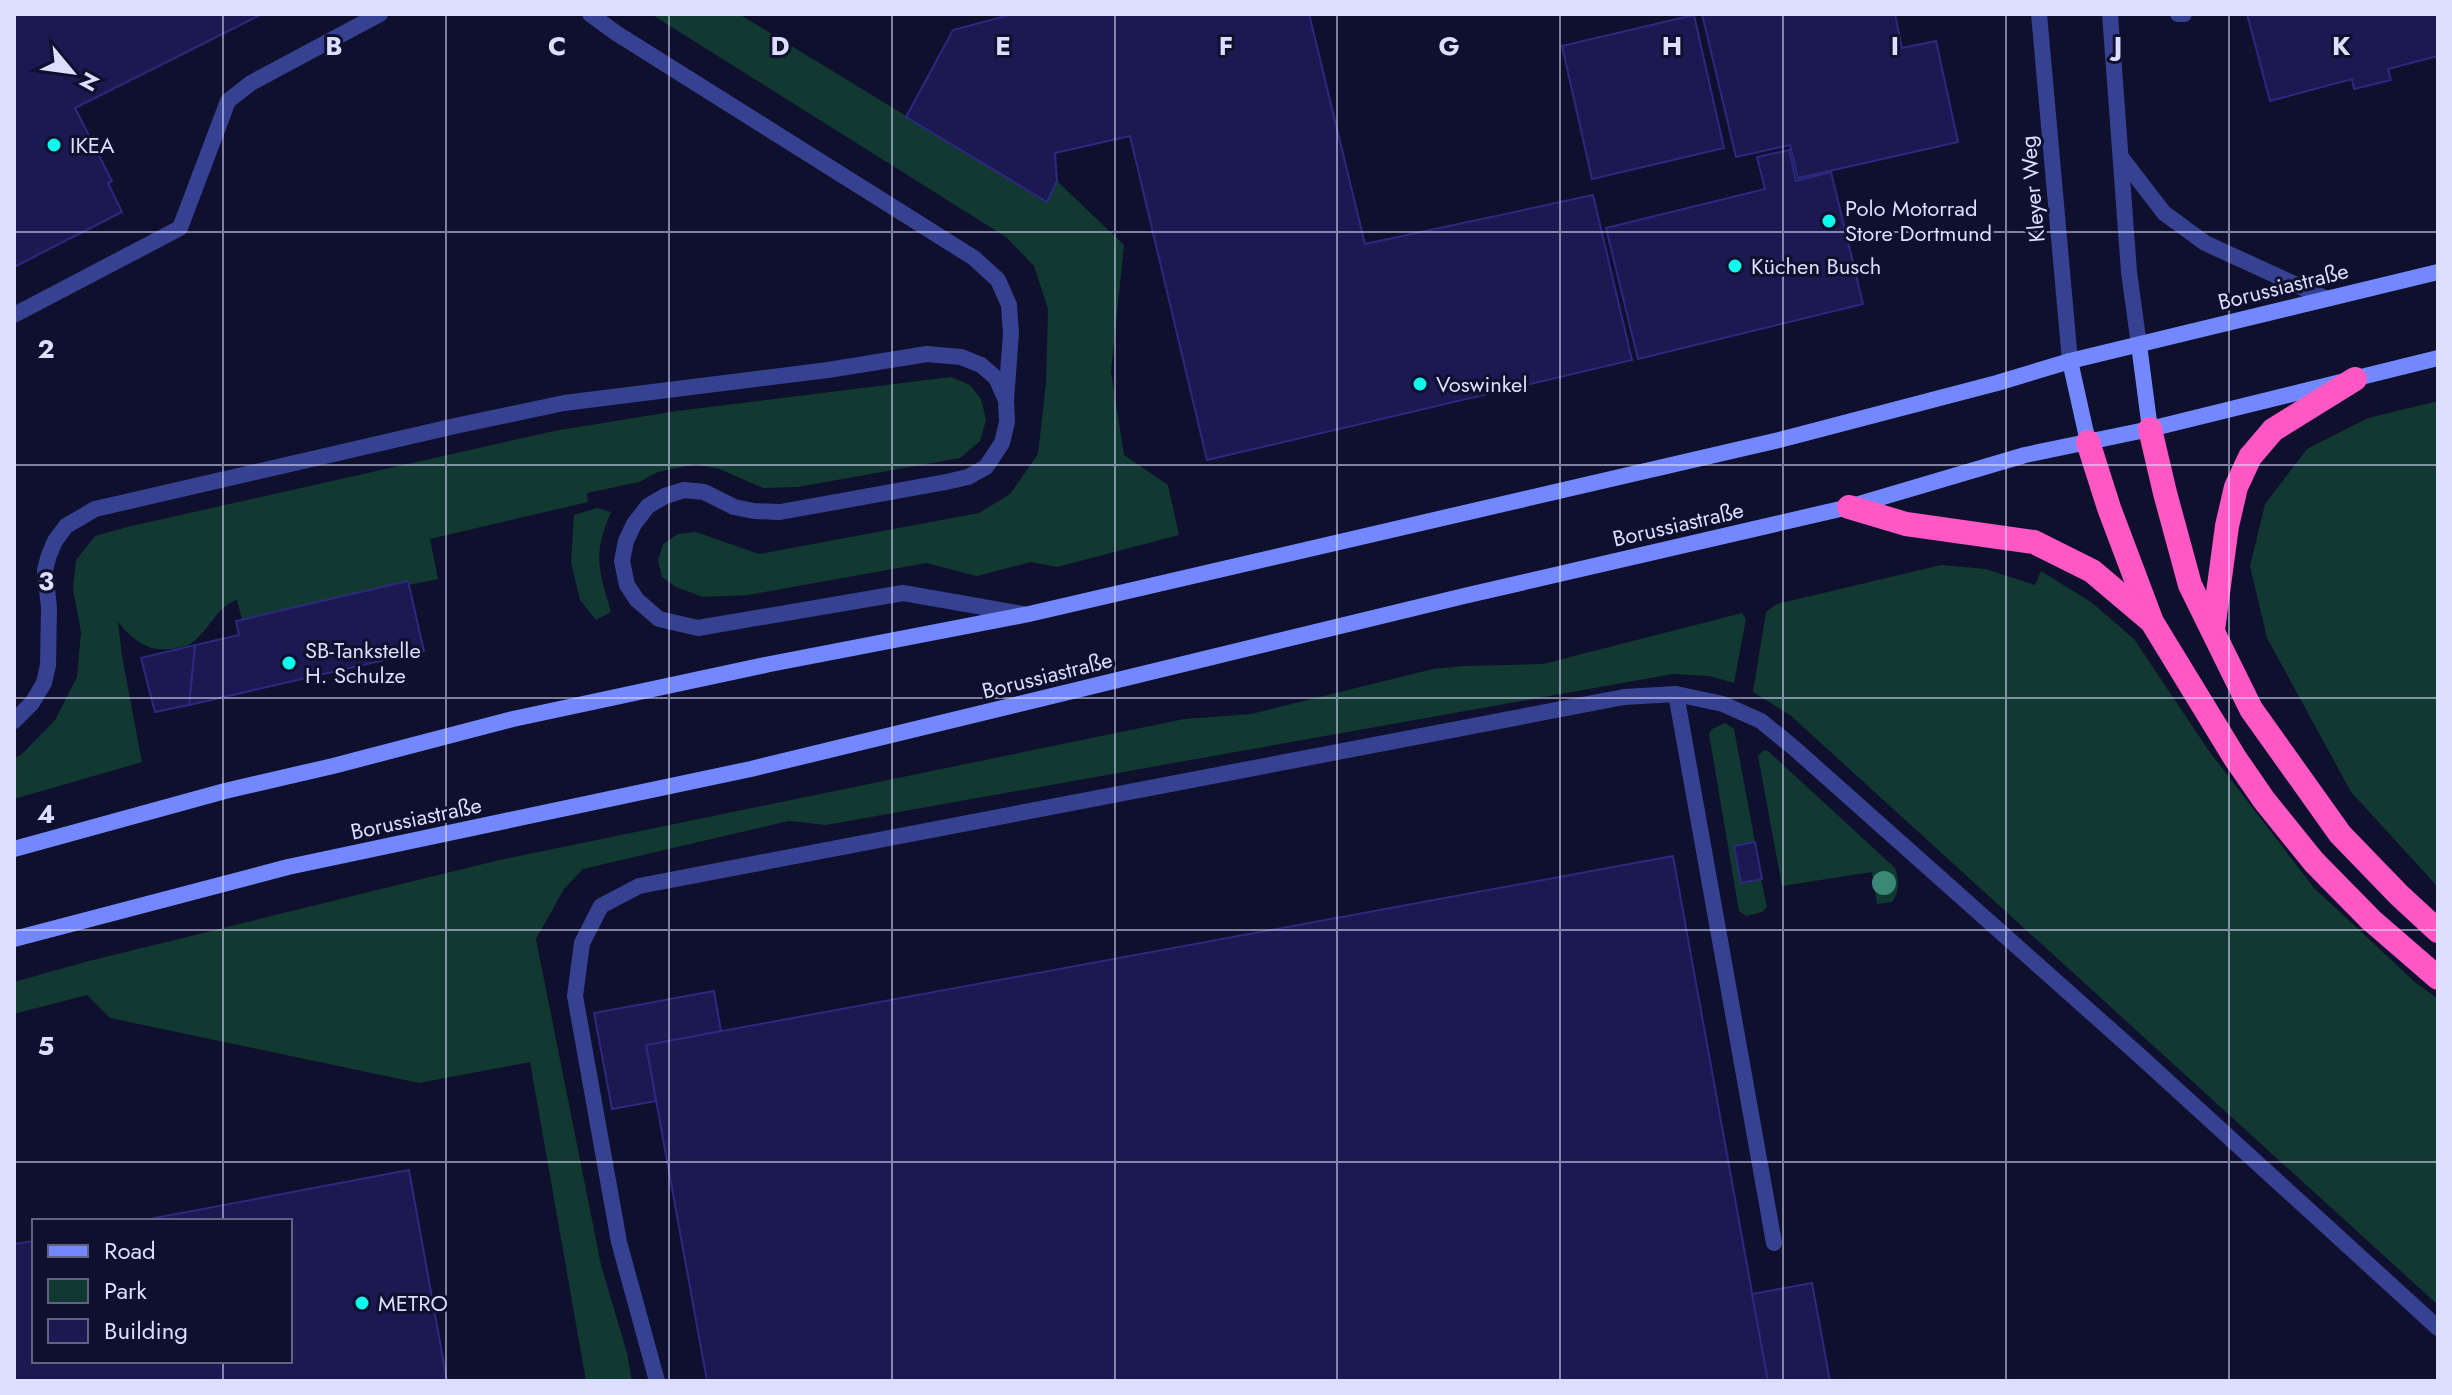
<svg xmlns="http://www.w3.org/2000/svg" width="2452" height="1395" font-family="Jost,sans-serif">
  <rect width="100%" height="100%" fill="#0f0f2e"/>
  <g fill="#113931">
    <path d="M651 14H739L1047 202 1057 181 1124 245 1111 372 1124 455 1168 485 1179 535 1057 567 1031 562 977 576 926 563 748 595 703 597 676 587 662 577 658 560 663 544 678 534 696 532 759 554 979 513 1010 494 1038 454 1046 383 1048 309 1034 266 1006 237Z"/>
    <path d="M951 377 970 385 981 399 986 420 980 441 960 458 798 487 763 488 719 469 695 464 658 472 639 482 587 493 588 502 430 539 438 579 242 619 237 600C217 606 210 629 193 642 189 646 181 647 176 648 151 654 133 641 118 622L122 656 142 762 14 799V758L21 755 55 720 77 677 81 632 73 589 76 560 95 536 127 527 554 431 677 411Z"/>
    <path d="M2438 401V887L2351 792 2267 638 2250 566 2265 504 2307 449 2368 418Z"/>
    <path d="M597 508 611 512C592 556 599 569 611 612L596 620 580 600 571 562 574 515Z"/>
    <path d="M1941 565 1986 569 2035 585 2041 571 2091 602 2134 639 2209 751 2314 888 2416 983 2438 999V1305L1790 715 1753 692 1766 612 1777 604Z"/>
    <path d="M1742 613 1746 619 1734 683 1709 676 1673 674 826 825 789 821 583 869 564 889 536 939 601 1265 627 1353 632 1381H586L530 1062 419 1083 110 1018 87 995 14 1014V982L85 962 495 861 1184 719 1251 714 1433 669 1463 666 1543 664Z"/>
    <path d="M1725 723 1734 729 1755 842 1734 847 1741 882 1761 879 1767 907 1762 912 1746 916 1739 911 1709 734 1712 729Z"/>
    <path d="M1764 750 1768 751 1895 868C1899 881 1900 891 1892 902L1877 904 1872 872 1782 886 1758 756Z"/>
  </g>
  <g fill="#1b1951" stroke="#2c297f" stroke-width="2">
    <path d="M14 14H262L75 108 112 181 108 183 122 212 14 267Z"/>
    <path d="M1013 14H1309L1365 244 1593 195 1632 360 1207 460 1130 136 1055 153 1057 181 1047 202 906 117 953 30Z"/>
    <path d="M1702 14H1895L1902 48 1936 41 1958 142 1798 178 1790 145 1736 157Z"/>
    <path d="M2247 14H2438V56L2388 69 2391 80 2354 89 2352 79 2270 101Z"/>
    <path d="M1694 15 1724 148 1592 179 1562 46Z"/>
    <path d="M1789 150 1796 181 1831 172 1863 304 1638 359 1606 228 1765 189 1757 157Z"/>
    <path d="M408 581 424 651 189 705 195 645 239 635 236 621Z"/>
    <path d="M195 645 189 705 155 712 141 658Z"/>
    <path d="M1755 842 1762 879 1741 883 1734 846Z"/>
    <path d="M1673 856 1768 1381H707L646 1045Z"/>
    <path d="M714 991 721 1031 646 1045 656 1101 612 1109 594 1013Z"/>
    <path d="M409 1170 447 1381H14V1244L34 1241V1361H290V1221H139Z"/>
    <path d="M1812 1283 1830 1381H1768L1752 1294Z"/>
  </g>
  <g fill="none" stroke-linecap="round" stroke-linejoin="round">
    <g stroke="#364291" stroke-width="16">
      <path d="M590 14 616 33 974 258 998 280 1009 305 1011 333 1006 400 1007 422 1002 443 986 467 968 477 946 482 780 512 754 511 734 507 704 492 684 490 665 496 648 506 634 524 626 541 622 561 627 585 637 600 659 619 698 628 903 593 1023 614"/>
      <path d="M2178 14H2184"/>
      <path d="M14 315 180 228 228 101 251 83 380 14"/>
      <path d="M1676 694 1774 1243"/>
      <path d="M14 721 32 703 44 683 48 665 49 608 45 570 49 555 55 541 66 526 95 509 455 426 564 403 828 370 927 354 961 357 981 365 996 378 1005 398"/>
      <path d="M657 1381 619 1242 575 996 582 943 601 906 639 886 1624 697 1676 694 1723 704 1761 721 1794 748 2140 1056 2438 1328"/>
    </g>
    <g stroke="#364291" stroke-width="16">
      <path d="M2039 14 2070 361"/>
      <path d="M2110 14 2129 272 2139 345"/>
      <path d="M2121 157 2164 213 2205 243 2325 298"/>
    </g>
    <g stroke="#7387ff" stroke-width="16">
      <path d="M2139 345 2150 429"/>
      <path d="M2070 361 2088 442"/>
      <path d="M14 849 225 791 333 766 513 719 770 664 1029 614 1779 440 1997 383 2070 361 2438 272"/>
      <path d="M14 939 288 867 751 769 1464 596 1849 507 2025 455 2150 429 2438 358"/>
    </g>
    <g stroke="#ff57c4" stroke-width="24">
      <path d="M2150 429 2165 493 2190 585 2251 709 2340 834 2399 895 2438 931"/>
      <path d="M2088 442 2109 508 2152 622 2235 758 2264 800 2314 862 2371 920 2438 978"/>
      <path d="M1849 507 1906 524 2034 542 2092 571 2150 620"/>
      <path d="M2213 630 2227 526 2236 487 2250 457 2273 430 2355 379"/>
    </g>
  </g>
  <circle fill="#398976" cx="1884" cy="883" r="12"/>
  <path fill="none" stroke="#dcdeff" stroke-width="2" stroke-opacity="0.55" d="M223 14V1221M446 14V1381M669 14V1381M892 14V1381M1115 14V1381M1337 14V1381M1560 14V1381M1783 14V1381M2006 14V1381M2229 14V1381M14 232H2438M14 465H2438M14 698H2438M14 930H2438M14 1162H2438M223 1361V1381"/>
  <g fill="#08ffee" stroke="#0f0f2e" stroke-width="3">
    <circle cx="54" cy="145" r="8"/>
    <circle cx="1829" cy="221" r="8"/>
    <circle cx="1735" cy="266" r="8"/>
    <circle cx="1420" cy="384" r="8"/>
    <circle cx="289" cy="663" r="8"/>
    <circle cx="362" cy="1303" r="8"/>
  </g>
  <g text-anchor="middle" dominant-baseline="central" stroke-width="6" stroke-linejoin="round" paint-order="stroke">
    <g font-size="22" fill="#dcdeff" stroke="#0f0f2e" text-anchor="start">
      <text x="70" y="145">IKEA</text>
      <text x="1845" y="208">Polo Motorrad<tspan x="1845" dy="25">Store Dortmund</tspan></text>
      <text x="1751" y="266">Küchen Busch</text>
      <text x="1436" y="384">Voswinkel</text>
      <text x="305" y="650">SB-Tankstelle<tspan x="305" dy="25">H. Schulze</tspan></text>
      <text x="378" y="1303">METRO</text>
    </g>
    <g font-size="22" fill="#dcdeff" stroke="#0f0f2e">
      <text transform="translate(2032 189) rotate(-95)">Kleyer Weg</text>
      <text transform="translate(2283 286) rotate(-14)">Borussiastraße</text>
      <text transform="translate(1678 524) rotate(-13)">Borussiastraße</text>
      <text transform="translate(1047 675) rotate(-14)">Borussiastraße</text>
      <text transform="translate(416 818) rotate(-12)">Borussiastraße</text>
    </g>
  </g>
  <g font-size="26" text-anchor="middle" font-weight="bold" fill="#dcdeff" stroke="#0f0f2e" stroke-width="6" stroke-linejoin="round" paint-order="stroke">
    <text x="334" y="55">B</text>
    <text x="557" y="55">C</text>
    <text x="780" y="55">D</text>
    <text x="1003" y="55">E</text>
    <text x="1226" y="55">F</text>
    <text x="1449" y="55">G</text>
    <text x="1672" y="55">H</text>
    <text x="1895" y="55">I</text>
    <text x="2118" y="55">J</text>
    <text x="2341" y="55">K</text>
    <text x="46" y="358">2</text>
    <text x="46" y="590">3</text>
    <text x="46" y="823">4</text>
    <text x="46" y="1055">5</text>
  </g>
  <rect width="2452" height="1395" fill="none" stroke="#dcdeff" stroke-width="32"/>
  <rect x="32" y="1219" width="260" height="144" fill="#0f0f2e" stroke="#616282" stroke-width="2"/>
  <rect x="48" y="1245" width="40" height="12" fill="#7387ff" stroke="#616282" stroke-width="2"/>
  <text x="104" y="1259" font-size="24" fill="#dcdeff">Road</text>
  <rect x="48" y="1279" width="40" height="24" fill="#113931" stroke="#616282" stroke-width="2"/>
  <text x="104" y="1299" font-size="24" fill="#dcdeff">Park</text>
  <rect x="48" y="1319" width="40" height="24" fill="#1b1951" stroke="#616282" stroke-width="2"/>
  <text x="104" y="1339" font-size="24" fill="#dcdeff">Building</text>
  <g transform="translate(72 72) rotate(119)" stroke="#0f0f2e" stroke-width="6" paint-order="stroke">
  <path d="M0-6L14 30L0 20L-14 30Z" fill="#dcdeff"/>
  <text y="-12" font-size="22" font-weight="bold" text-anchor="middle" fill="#dcdeff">N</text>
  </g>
</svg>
